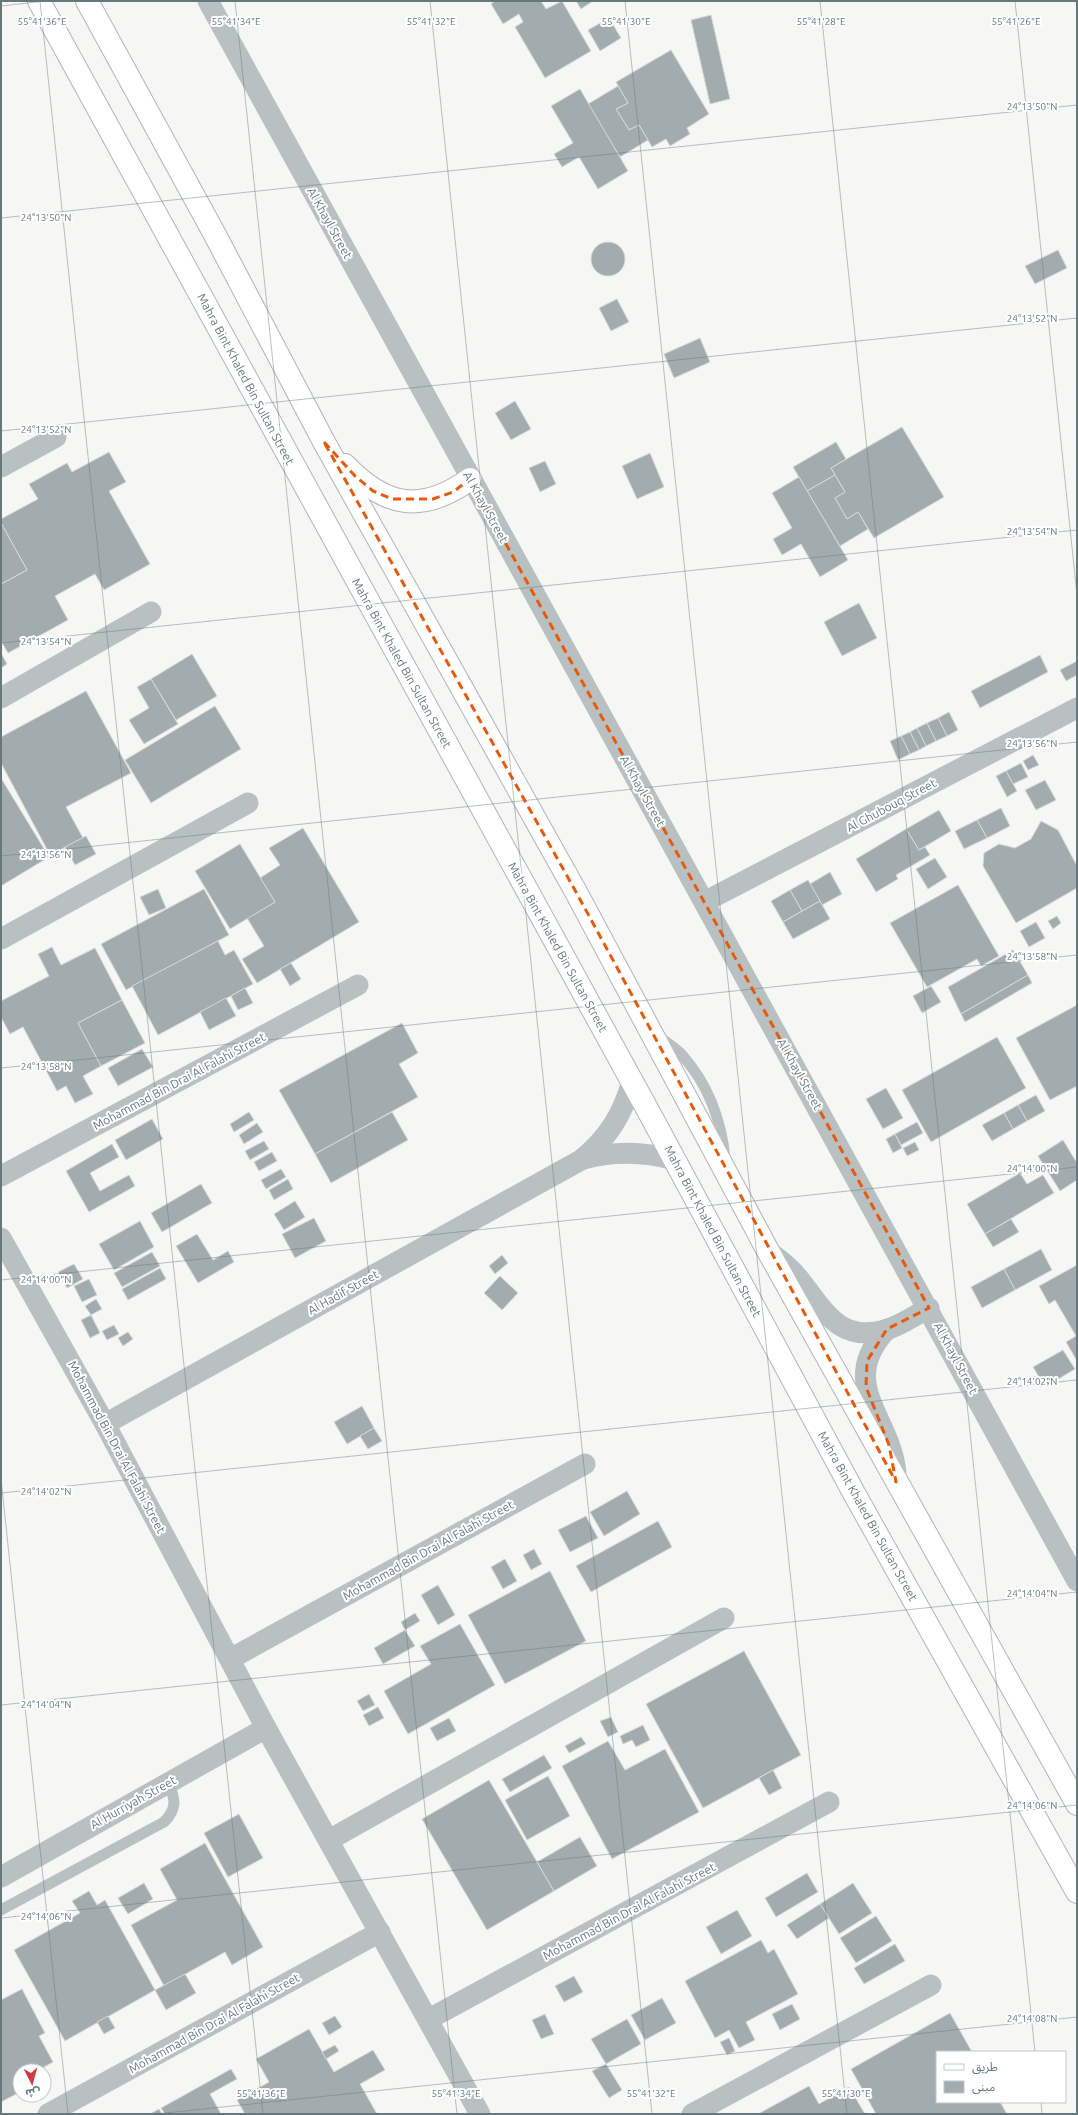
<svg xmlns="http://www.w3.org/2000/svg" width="1078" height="2115" font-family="Ubuntu,'Noto Sans Arabic',sans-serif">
  <rect width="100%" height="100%" fill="#f6f6f4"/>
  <g fill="#a2acae" stroke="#d8d8d6">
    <path d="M495 1H541L546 9 562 1 591 51 545 78 515 27 523 22 519 14 503 24 491 4Z"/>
    <path d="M576 1H593L581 9Z"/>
    <path d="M711 15 730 99 710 104 691 20Z"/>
    <path d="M609 18 621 38 600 51 588 30Z"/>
    <path d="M671 50 709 114 687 128 690 134 670 146 666 139 652 147 639 125 629 130 616 109 628 103 616 82Z"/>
    <path d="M618 86 628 103 616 109 629 130 639 125 648 140 620 157 588 104Z"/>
    <path d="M580 89 628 171 598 189 579 157 562 167 554 154 573 143 551 106Z"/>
    <circle cx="608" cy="259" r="17"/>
    <path d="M1058 250 1067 268 1035 284 1025 266Z"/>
    <path d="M617 299 629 322 611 331 599 308Z"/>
    <path d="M700 338 710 362 674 378 664 354Z"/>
    <path d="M515 401 531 429 511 440 495 413Z"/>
    <path d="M902 427 944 497 874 538 858 512 847 519 835 498 845 492 831 468Z"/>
    <path d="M836 442 846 459 831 468 835 475 807 491 793 467Z"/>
    <path d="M109 452 126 482 109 491 150 564 104 590 95 574 55 596 68 620 8 653 1 641V584L27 570 1 523V519L38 499 29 484 67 463 72 472Z"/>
    <path d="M650 453 664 487 637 499 622 466Z"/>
    <path d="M545 461 556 484 540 492 529 468Z"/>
    <path d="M835 475 845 492 835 498 847 519 858 512 868 529 840 546 807 491Z"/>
    <path d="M799 477 848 560 820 577 801 544 782 555 773 539 792 528 772 493Z"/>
    <path d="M1 523 27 570 1 584Z"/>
    <path d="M859 603 877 638 842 656 824 622Z"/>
    <path d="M1 653 7 664 1 668Z"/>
    <path d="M192 654 217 696 176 720 151 679Z"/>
    <path d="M1040 655 1048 672 980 708 971 691Z"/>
    <path d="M1077 661V675L1066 681 1060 670Z"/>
    <path d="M151 679 178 724 144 744 129 720 149 708 137 687Z"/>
    <path d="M86 691 131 773 66 807 83 838 50 855 1 763V737Z"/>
    <path d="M215 706 241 749 151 803 125 760Z"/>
    <path d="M949 712 958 730 947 736 938 718Z"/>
    <path d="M938 718 947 736 936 741 927 723Z"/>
    <path d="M927 723 936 741 926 746 917 728Z"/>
    <path d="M917 728 926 746 919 750 910 732Z"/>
    <path d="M910 732 919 750 910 754 901 736Z"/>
    <path d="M901 736 910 754 898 760 890 741Z"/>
    <path d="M1033 755 1039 765 1028 770 1023 761Z"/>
    <path d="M1021 763 1028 777 1013 784 1006 771Z"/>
    <path d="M1006 771 1017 791 1007 797 996 776Z"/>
    <path d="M1 778 49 857 1 886Z"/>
    <path d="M1045 780 1056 800 1036 810 1025 790Z"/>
    <path d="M1001 808 1010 826 987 838 977 820Z"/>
    <path d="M939 810 951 831 919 850 906 829Z"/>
    <path d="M977 820 987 838 964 849 955 831Z"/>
    <path d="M1041 821 1058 830 1077 866V888L1016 923 983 866 984 853 999 844 1015 848 1031 839Z"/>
    <path d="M303 828 359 922 257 983 242 959 264 946 247 918 275 902 260 878 280 865 269 848Z"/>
    <path d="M906 829 919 850 925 847 930 855 896 875 898 879 876 892 856 859Z"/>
    <path d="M86 836 96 854 75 865 65 847Z"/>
    <path d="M240 844 275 902 230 929 195 871Z"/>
    <path d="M935 858 947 877 928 889 916 869Z"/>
    <path d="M830 872 842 894 822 905 810 884Z"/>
    <path d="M808 880 820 901 802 911 790 890Z"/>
    <path d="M958 885 999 956 981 966 977 959 927 987 890 923Z"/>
    <path d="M158 889 166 908 149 915 140 897Z"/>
    <path d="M204 889 229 935 126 990 101 944Z"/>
    <path d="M790 890 802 911 783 922 771 901Z"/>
    <path d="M820 901 830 919 793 939 783 922Z"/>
    <path d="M1057 916 1061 923 1053 929 1048 921Z"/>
    <path d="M1036 922 1045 938 1029 947 1020 931Z"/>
    <path d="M218 941 225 955 234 950 253 984 158 1035 132 986Z"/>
    <path d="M52 947 61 965 95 948 122 1000 78 1023 101 1066 83 1076 93 1094 75 1103 66 1086 57 1091 23 1027 10 1034 1 1017V1001L49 976 38 954Z"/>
    <path d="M1013 950 1028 975 961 1014 948 987Z"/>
    <path d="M291 963 301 979 290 986 280 969Z"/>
    <path d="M1028 975 1032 983 965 1022 961 1014Z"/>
    <path d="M931 986 941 1002 922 1013 913 996Z"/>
    <path d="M245 988 253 1003 238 1010 231 996Z"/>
    <path d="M226 998 236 1016 209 1030 200 1012Z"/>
    <path d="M122 1000 145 1043 101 1066 78 1023Z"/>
    <path d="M1077 1005V1086L1050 1100 1016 1038Z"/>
    <path d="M402 1023 418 1053 399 1064 418 1097 315 1154 279 1090Z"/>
    <path d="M997 1037 1026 1088 931 1142 902 1090Z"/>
    <path d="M142 1049 153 1067 118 1086 108 1068Z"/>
    <path d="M886 1088 903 1118 883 1129 866 1099Z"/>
    <path d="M1036 1095 1045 1111 1027 1121 1018 1105Z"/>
    <path d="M1018 1105 1027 1121 1013 1129 1004 1113Z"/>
    <path d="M249 1112 254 1120 234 1132 230 1124Z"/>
    <path d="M392 1112 408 1140 331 1183 315 1154Z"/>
    <path d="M1004 1113 1013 1129 992 1141 982 1125Z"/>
    <path d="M152 1119 163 1139 126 1160 115 1140Z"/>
    <path d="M917 1122 923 1133 901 1145 895 1134Z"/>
    <path d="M257 1123 263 1132 244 1144 239 1135Z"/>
    <path d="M895 1134 902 1148 893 1153 886 1139Z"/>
    <path d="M1063 1140 1077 1163V1180L1060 1191 1038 1156Z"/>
    <path d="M264 1141 269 1149 250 1160 245 1151Z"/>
    <path d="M915 1142 919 1150 907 1156 903 1148Z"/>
    <path d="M112 1144 119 1157 90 1173 100 1191 129 1175 135 1186 89 1212 66 1171Z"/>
    <path d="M272 1152 277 1161 259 1171 254 1162Z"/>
    <path d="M281 1169 286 1177 266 1189 261 1180Z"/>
    <path d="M1020 1173 1027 1184 1043 1175 1054 1193 985 1234 967 1204Z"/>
    <path d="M288 1179 293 1189 274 1200 269 1190Z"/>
    <path d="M201 1184 212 1203 162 1232 151 1213Z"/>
    <path d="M295 1201 305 1217 284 1230 274 1214Z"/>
    <path d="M314 1218 326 1241 295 1258 282 1234Z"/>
    <path d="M1011 1219 1019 1232 993 1247 985 1234Z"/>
    <path d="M140 1221 154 1247 114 1270 99 1244Z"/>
    <path d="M197 1234 213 1260 228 1251 234 1262 198 1283 176 1246Z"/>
    <path d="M1041 1249 1052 1270 1015 1290 1004 1269Z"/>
    <path d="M152 1252 160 1266 122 1287 114 1273Z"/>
    <path d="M502 1255 508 1263 495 1274 489 1266Z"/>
    <path d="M74 1264 83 1279 67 1288 58 1272Z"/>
    <path d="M1077 1265V1361L1066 1342 1076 1336 1055 1300 1049 1304 1039 1286Z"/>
    <path d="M160 1268 166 1279 128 1300 122 1289Z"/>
    <path d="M1004 1269 1015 1290 982 1308 971 1287Z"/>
    <path d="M500 1276 518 1293 502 1310 484 1293Z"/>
    <path d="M89 1279 97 1295 82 1302 74 1286Z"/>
    <path d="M96 1299 102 1309 91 1315 85 1306Z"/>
    <path d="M91 1315 100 1333 90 1338 81 1320Z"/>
    <path d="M114 1325 119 1334 107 1340 102 1331Z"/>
    <path d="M128 1332 133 1339 123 1346 118 1338Z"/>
    <path d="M1063 1350 1075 1369 1045 1387 1033 1367Z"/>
    <path d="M362 1406 374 1428 347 1444 334 1422Z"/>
    <path d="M374 1428 382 1441 368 1449 360 1436Z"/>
    <path d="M627 1491 640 1514 604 1536 590 1512Z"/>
    <path d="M586 1516 598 1538 570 1552 558 1530Z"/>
    <path d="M658 1521 672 1547 591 1592 576 1566Z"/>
    <path d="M534 1549 542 1564 531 1570 523 1555Z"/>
    <path d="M505 1559 517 1581 503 1589 491 1567Z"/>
    <path d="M550 1571 586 1641 505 1684 468 1615Z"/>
    <path d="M438 1585 455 1615 438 1625 421 1595Z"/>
    <path d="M415 1613 420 1621 405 1630 401 1622Z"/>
    <path d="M460 1624 495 1685 408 1734 384 1691 431 1664 420 1646Z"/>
    <path d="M405 1630 415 1646 383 1664 374 1648Z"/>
    <path d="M744 1651 801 1755 703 1808 646 1704Z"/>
    <path d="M369 1694 375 1705 363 1711 357 1701Z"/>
    <path d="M378 1707 384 1718 369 1726 363 1715Z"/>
    <path d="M611 1717 618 1732 608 1737 600 1721Z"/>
    <path d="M449 1718 456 1731 437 1741 430 1728Z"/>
    <path d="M643 1725 650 1740 636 1747 632 1740 623 1744 620 1736Z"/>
    <path d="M581 1737 586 1744 569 1753 565 1746Z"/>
    <path d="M608 1741 625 1770 665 1749 699 1812 612 1859 562 1766Z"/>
    <path d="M544 1755 552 1768 510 1792 502 1779Z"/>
    <path d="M773 1770 782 1788 769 1795 759 1778Z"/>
    <path d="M548 1776 570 1816 527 1840 505 1800Z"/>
    <path d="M489 1780 554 1891 487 1930 422 1819Z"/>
    <path d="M239 1814 263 1858 228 1877 204 1833Z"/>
    <path d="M580 1837 597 1866 554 1891 537 1862Z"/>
    <path d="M205 1843 263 1947 232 1965 225 1952 164 1986 131 1925 177 1900 160 1869Z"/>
    <path d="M807 1873 818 1892 776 1917 765 1898Z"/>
    <path d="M144 1883 153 1899 128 1914 118 1898Z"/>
    <path d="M853 1883 872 1913 839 1934 820 1904Z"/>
    <path d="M89 1891 97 1905 105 1900 155 1990 65 2041 14 1950 80 1913 72 1901Z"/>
    <path d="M820 1904 829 1918 797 1939 787 1925Z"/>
    <path d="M737 1910 752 1936 721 1954 706 1927Z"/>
    <path d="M876 1916 892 1941 856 1963 840 1938Z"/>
    <path d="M761 1940 768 1953 774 1949 798 1994 746 2022 755 2040 739 2048 729 2030 715 2038 685 1981Z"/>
    <path d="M895 1944 905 1961 864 1984 854 1968Z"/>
    <path d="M185 1974 196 1993 166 2010 155 1990Z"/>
    <path d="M574 1976 583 1992 564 2002 555 1986Z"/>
    <path d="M22 1989 45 2033 39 2036 53 2062 37 2071H20V2092L1 2102V2000Z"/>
    <path d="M662 1998 676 2023 645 2040 631 2015Z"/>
    <path d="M792 2004 800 2019 780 2030 772 2014Z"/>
    <path d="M950 2013 972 2052H937V2102H1000L1007 2114H876L851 2069Z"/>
    <path d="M545 2014 554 2034 541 2039 532 2020Z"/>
    <path d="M108 2016 115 2028 104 2034 97 2022Z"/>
    <path d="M335 2016 342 2027 329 2035 322 2023Z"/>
    <path d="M627 2019 641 2044 606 2064 591 2039Z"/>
    <path d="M309 2029 334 2072 373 2050 385 2070 360 2084 377 2114H245L237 2100 269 2082 256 2059Z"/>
    <path d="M729 2038 735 2051 727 2055 720 2042Z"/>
    <path d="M335 2045 339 2051 326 2059 322 2052Z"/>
    <path d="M606 2064 622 2090 609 2098 592 2071Z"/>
    <path d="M231 2069 237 2079 210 2094 221 2114H165L161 2108Z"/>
    <path d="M809 2086 819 2104 849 2087 865 2114H758Z"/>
    <path d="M159 2109 162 2114H150Z"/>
  </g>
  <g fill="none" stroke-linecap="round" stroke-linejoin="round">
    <g stroke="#aeb6b8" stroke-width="24">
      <g id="secondary">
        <path d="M39 1 651 1116 855 1495 1077 1892"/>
        <path d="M87 1 214 233 324 442 576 892 768 1251 1077 1804"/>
        <path d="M345 465C385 507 422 514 470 479"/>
      </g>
    </g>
    <g stroke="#b9c0c1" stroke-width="11">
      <path d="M659 1037C667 1043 677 1049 683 1056 709 1086 721 1119 725 1158"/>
      <path d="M1 1910 164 1822C177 1809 176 1799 168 1783"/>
    </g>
    <g stroke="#b9c0c1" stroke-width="21">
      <path d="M208 1C497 528 791 1052 1077 1581"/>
      <path d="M1 467 56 437"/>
      <path d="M1 698 151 612"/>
      <path d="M704 902 1077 708"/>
      <path d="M1 939 248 803"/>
      <path d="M583 1159C614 1151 643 1151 674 1160"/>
      <path d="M1 1176 358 985"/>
      <path d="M1 1238 105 1424 266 1728 480 2114"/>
      <path d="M768 1251C780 1260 791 1268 800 1280 824 1310 839 1343 885 1330 900 1326 915 1315 929 1308"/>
      <path d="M887 1329C835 1385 893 1418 896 1475"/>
      <path d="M105 1424 581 1160C608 1138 623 1114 632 1081"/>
      <path d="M230 1659 585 1464"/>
      <path d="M329 1840 724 1618"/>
      <path d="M1 1877 266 1728"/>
      <path d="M429 2019 829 1802"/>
      <path d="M48 2114 380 1932"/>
      <path d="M692 2114 931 1985"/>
    </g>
    <use href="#secondary" stroke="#fff" stroke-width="22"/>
  </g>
  <path fill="none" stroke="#e8590c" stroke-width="3" stroke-dasharray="8 5" stroke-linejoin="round" d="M324 442 355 476 373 491 392 499H433L453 492 470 479 929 1308 887 1329 867 1361 866 1387 889 1445 896 1482 576 892Z"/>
  <path fill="none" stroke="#65787b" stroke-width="1" stroke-opacity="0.45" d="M40 1 263 2114M235 1 457 2114M430 1 652 2114M625 1 847 2114M820 1 1035 2052M1015 1 1077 595M1 6 46 1M1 218 1077 105M1 431 1077 318M1 643 1077 530M1 856 1077 742M1 1068 1077 955M1 1280 1077 1167M1 1479 68 2114M1 1493 1077 1380M1 1705 1077 1592M1 1918 1077 1805M1041 2102 1042 2114M156 2114 1077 2017"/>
  <g text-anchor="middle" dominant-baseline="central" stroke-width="4" stroke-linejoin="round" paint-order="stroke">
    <g font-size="12" fill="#65787b" stroke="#fff">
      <text transform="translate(330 223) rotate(61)">Al Khayl Street</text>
      <text transform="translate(246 379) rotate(62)">Mahra Bint Khaled Bin Sultan Street</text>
      <text transform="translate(486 507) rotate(61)">Al Khayl Street</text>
      <text transform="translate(402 663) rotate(61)">Mahra Bint Khaled Bin Sultan Street</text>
      <text transform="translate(643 791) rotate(61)">Al Khayl Street</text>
      <text transform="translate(891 805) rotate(-28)">Al Ghubouq Street</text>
      <text transform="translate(558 947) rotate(61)">Mahra Bint Khaled Bin Sultan Street</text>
      <text transform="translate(800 1074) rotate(61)">Al Khayl Street</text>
      <text transform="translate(179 1081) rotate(-28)">Mohammad Bin Drai Al Falahi Street</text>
      <text transform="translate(713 1231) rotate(62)">Mahra Bint Khaled Bin Sultan Street</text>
      <text transform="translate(343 1292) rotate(-29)">Al Hadif Street</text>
      <text transform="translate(956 1358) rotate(62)">Al Khayl Street</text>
      <text transform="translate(117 1447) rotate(62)">Mohammad Bin Drai Al Falahi Street</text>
      <text transform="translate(868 1516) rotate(61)">Mahra Bint Khaled Bin Sultan Street</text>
      <text transform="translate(428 1550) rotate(-29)">Mohammad Bin Drai Al Falahi Street</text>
      <text transform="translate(133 1802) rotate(-29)">Al Hurriyah Street</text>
      <text transform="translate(629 1911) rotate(-28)">Mohammad Bin Drai Al Falahi Street</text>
      <text transform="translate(214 2023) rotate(-29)">Mohammad Bin Drai Al Falahi Street</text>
    </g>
  </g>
  <g font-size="10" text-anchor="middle" fill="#65787b" stroke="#fff" stroke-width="4" stroke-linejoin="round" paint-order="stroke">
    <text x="42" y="25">55°41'36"E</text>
    <text x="236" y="25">55°41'34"E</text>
    <text x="431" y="25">55°41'32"E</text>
    <text x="626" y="25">55°41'30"E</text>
    <text x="821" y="25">55°41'28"E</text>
    <text x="1016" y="25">55°41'26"E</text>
    <text x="1032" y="110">24°13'50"N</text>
    <text x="46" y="221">24°13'50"N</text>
    <text x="1032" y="322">24°13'52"N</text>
    <text x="46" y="433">24°13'52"N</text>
    <text x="1032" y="535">24°13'54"N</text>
    <text x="46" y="645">24°13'54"N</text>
    <text x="1032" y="747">24°13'56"N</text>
    <text x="46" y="858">24°13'56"N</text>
    <text x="1032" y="960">24°13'58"N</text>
    <text x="46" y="1070">24°13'58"N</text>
    <text x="1032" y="1172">24°14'00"N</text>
    <text x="46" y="1283">24°14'00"N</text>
    <text x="1032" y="1385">24°14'02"N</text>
    <text x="46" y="1495">24°14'02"N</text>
    <text x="1032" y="1597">24°14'04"N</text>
    <text x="46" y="1708">24°14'04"N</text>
    <text x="1032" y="1809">24°14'06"N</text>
    <text x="46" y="1920">24°14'06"N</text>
    <text x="1032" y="2022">24°14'08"N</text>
    <text x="261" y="2097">55°41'36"E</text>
    <text x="456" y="2097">55°41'34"E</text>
    <text x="651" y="2097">55°41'32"E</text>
    <text x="846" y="2097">55°41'30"E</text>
  </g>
  <rect width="1078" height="2115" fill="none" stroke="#65787b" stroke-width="4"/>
  <rect x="936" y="2051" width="130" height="52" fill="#ffffff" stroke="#c1c9ca"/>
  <rect x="944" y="2064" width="20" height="6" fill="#ffffff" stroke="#c1c9ca"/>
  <text x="972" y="2071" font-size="12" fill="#65787b">طريق</text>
  <rect x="944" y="2081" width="20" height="12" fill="#a2acae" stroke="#c1c9ca"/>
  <text x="972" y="2091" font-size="12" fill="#65787b">مبنى</text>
  <g transform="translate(32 2083) rotate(174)"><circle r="19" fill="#ffffff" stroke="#c1c9ca"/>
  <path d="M0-3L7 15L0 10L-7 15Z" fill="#ce3c43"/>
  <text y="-6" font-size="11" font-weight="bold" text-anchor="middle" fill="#65787b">ش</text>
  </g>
</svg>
